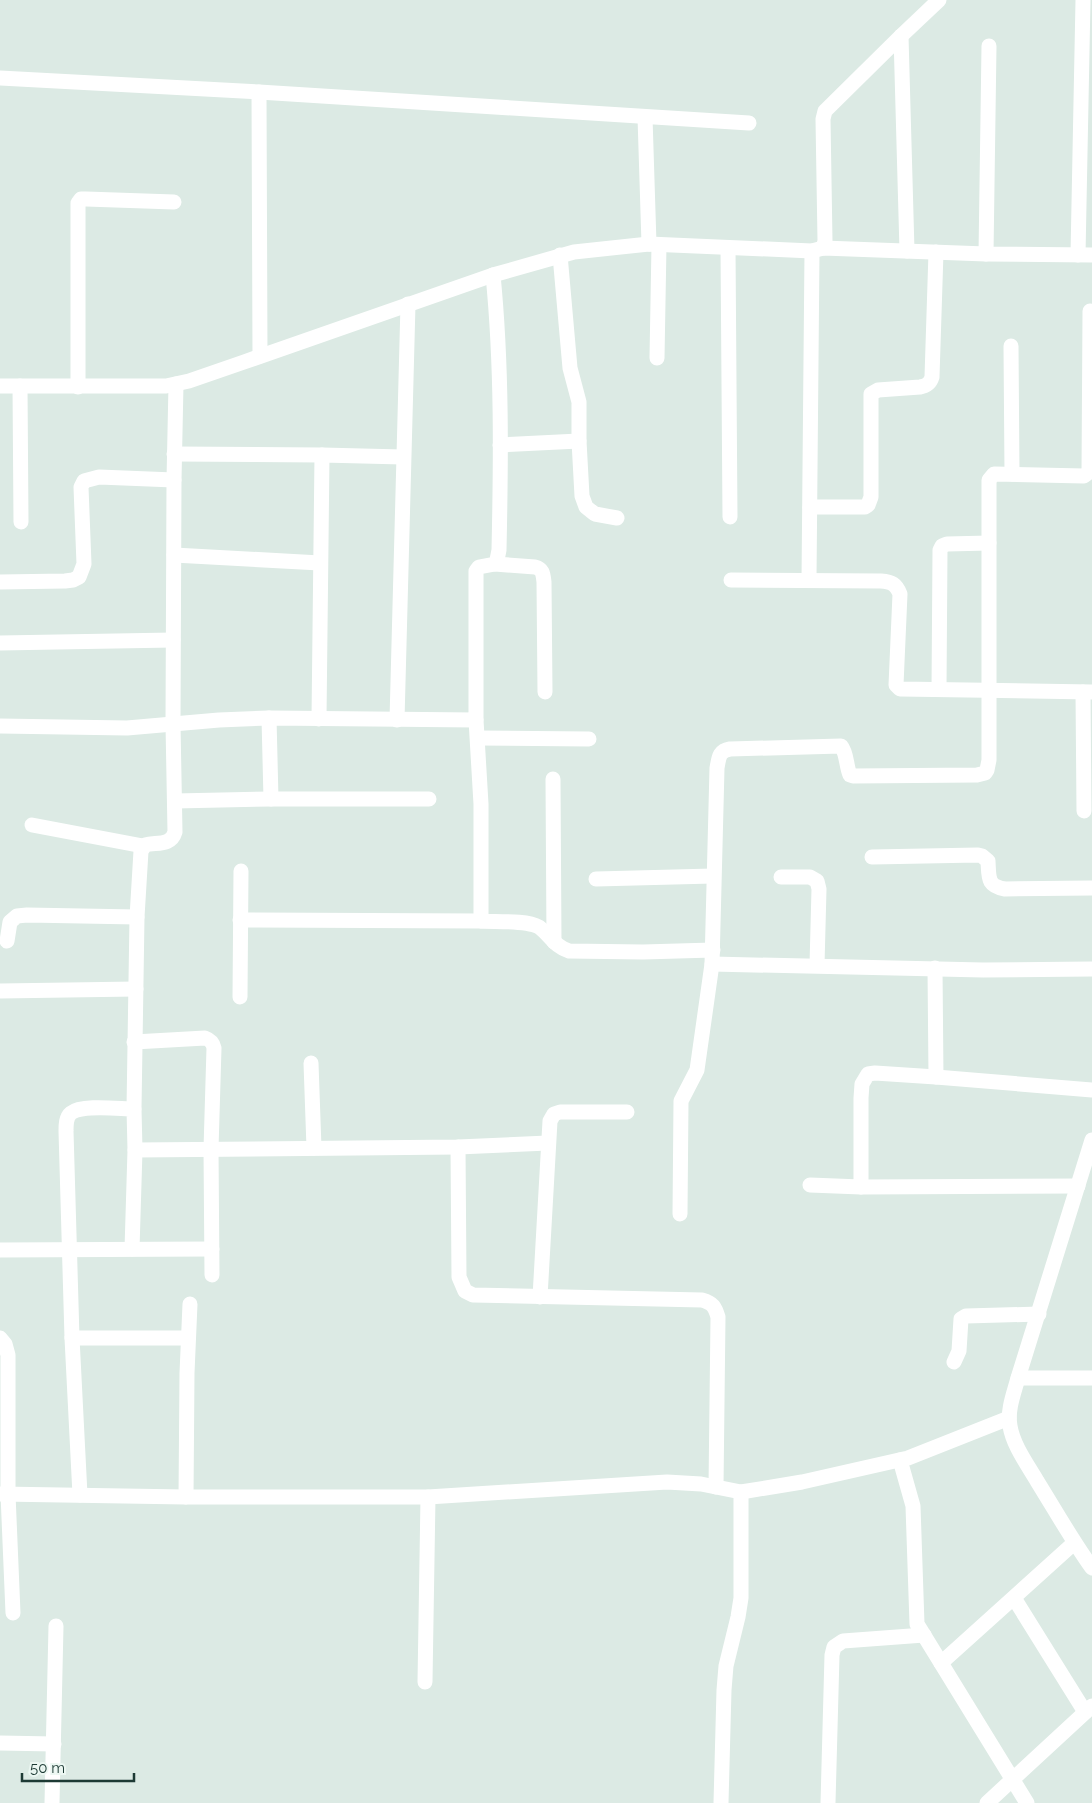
<svg xmlns="http://www.w3.org/2000/svg" width="1092" height="1803" font-family="Raleway,sans-serif">
  <rect width="100%" height="100%" fill="#dceae4"/>
  <g fill="none" stroke-linecap="round" stroke-linejoin="round">
    <g stroke="#fff" stroke-width="15">
      <path d="M901 36 907 251"/>
      <path d="M0 78 259 92 749 123"/>
      <path d="M259 92 260 356"/>
      <path d="M645 117 649 244"/>
      <path d="M728 248 730 517"/>
      <path d="M823 248 825 241 823 119 825 111 901 36 939 0"/>
      <path d="M986 254 989 46"/>
      <path d="M560 255 570 368 579 402V441L582 496 586 507 591 511 595 514 617 518"/>
      <path d="M1078 255 1083 0"/>
      <path d="M1011 346 1012 474"/>
      <path d="M657 358 659 245"/>
      <path d="M0 386H166L189 381 244 362 493 275 574 252 649 244 812 251 823 248 986 254 1092 255"/>
      <path d="M20 386 21 522"/>
      <path d="M78 387V203L81 199H86L174 202"/>
      <path d="M500 445 579 441"/>
      <path d="M174 454 322 455"/>
      <path d="M174 480 176 384"/>
      <path d="M810 507H865L868 505 871 497V394L878 390 920 387C926 386 930 384 932 377L936 252"/>
      <path d="M174 555 320 563"/>
      <path d="M495 564 535 567C543 569 543 574 544 582L545 692"/>
      <path d="M731 580 881 581C892 582 896 584 900 594L896 685 900 689 1092 692"/>
      <path d="M809 580 812 251"/>
      <path d="M0 582 65 581 73 580 79 577 84 564 81 487 84 481 99 477 174 480 173 724 175 832C171 846 157 842 145 845L141 851 137 917 134 1109"/>
      <path d="M0 643 173 640"/>
      <path d="M939 689 940 550 942 546 947 544 989 543"/>
      <path d="M1083 692 1084 811"/>
      <path d="M269 718 271 799"/>
      <path d="M319 719 322 455 403 457"/>
      <path d="M397 720 408 304"/>
      <path d="M476 720 481 804V921C496 922 526 920 539 927 550 935 555 947 569 951L643 952 713 950"/>
      <path d="M0 726 127 728 219 720 269 718 476 720V571L479 567 495 564 497 560 499 550C501 459 502 366 493 275"/>
      <path d="M478 738 589 739"/>
      <path d="M553 779 554 942"/>
      <path d="M175 801 271 799H429"/>
      <path d="M32 825 143 846"/>
      <path d="M872 857 978 855 982 856 988 861C989 878 987 886 1005 889L1092 888"/>
      <path d="M781 877H810L817 881 819 889 817 965"/>
      <path d="M596 879 713 876"/>
      <path d="M240 920 481 921"/>
      <path d="M7 941 10 922 17 916 27 915 137 917"/>
      <path d="M712 964 983 970 1092 969"/>
      <path d="M0 991 136 989"/>
      <path d="M240 997 241 871"/>
      <path d="M134 1042 205 1038C211 1040 213 1043 214 1048L211 1149 212 1275"/>
      <path d="M311 1063 314 1148"/>
      <path d="M936 1077 1092 1090"/>
      <path d="M1092 1140 1018 1378C1014 1393 1007 1410 1010 1426 1013 1445 1027 1464 1037 1481 1055 1510 1072 1540 1092 1568"/>
      <path d="M458 1147 459 1277 465 1291 473 1295 702 1300C713 1303 715 1307 718 1317L716 1487"/>
      <path d="M135 1150 458 1147 548 1143"/>
      <path d="M810 1185 861 1187V1098L862 1084 868 1074 875 1073 936 1077 935 968"/>
      <path d="M861 1187 1078 1186"/>
      <path d="M680 1214 681 1101 697 1070 712 964 717 768C719 757 719 751 730 749L841 746C847 753 846 766 850 775L853 776 977 775 985 773 987 770 989 760V480L994 474 1084 476 1089 472 1090 311"/>
      <path d="M0 1250 212 1249"/>
      <path d="M540 1297 550 1121 554 1114 560 1112H627"/>
      <path d="M0 1338 5 1344 8 1355V1494L13 1613"/>
      <path d="M72 1338 66 1131C66 1125 66 1117 71 1113 82 1104 120 1109 134 1109L135 1150 132 1249"/>
      <path d="M954 1362 959 1351 961 1319 966 1316 1039 1314"/>
      <path d="M1018 1378H1092"/>
      <path d="M900 1460 913 1506 917 1624 1027 1803"/>
      <path d="M0 1494 186 1497H428L667 1482 701 1484 741 1492 802 1482 908 1458 1009 1418"/>
      <path d="M80 1495 72 1338H188"/>
      <path d="M186 1497 187 1373 190 1304"/>
      <path d="M1014 1598 1085 1712"/>
      <path d="M941 1663 1074 1543"/>
      <path d="M425 1682 428 1497"/>
      <path d="M0 1743 54 1744"/>
      <path d="M52 1803 56 1626"/>
      <path d="M721 1803 724 1690 726 1666 738 1617 741 1598V1492"/>
      <path d="M828 1803 832 1655 834 1647 843 1641 924 1635"/>
      <path d="M987 1803 1092 1706"/>
    </g>
  </g>
  <path d="M22 1773v8h112v-8" fill="none" stroke="#1d3a34" stroke-width="2.5"/>
  <text x="30" y="1773" font-size="15" fill="#1d3a34" stroke="#ecf7f2" stroke-width="4" paint-order="stroke">50 m</text>
</svg>
